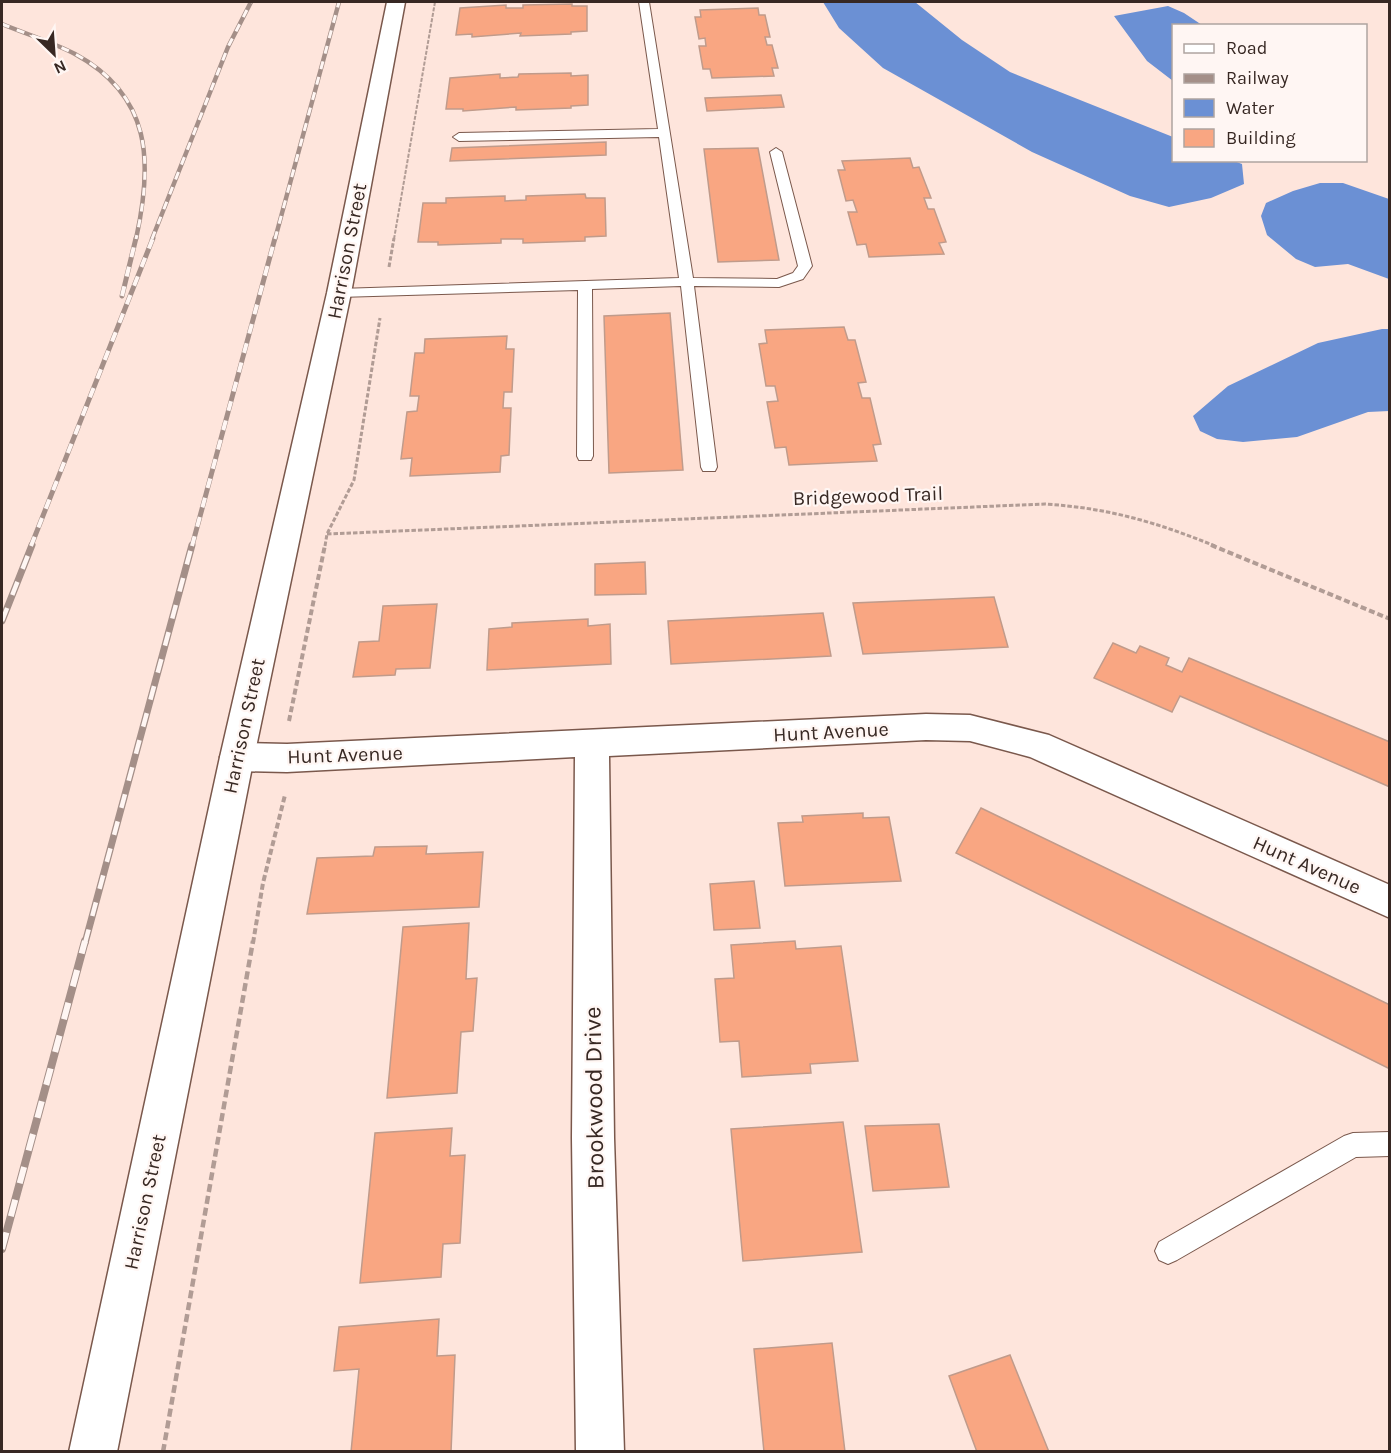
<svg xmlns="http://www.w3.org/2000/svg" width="1391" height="1453" font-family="Karla,sans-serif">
  <rect width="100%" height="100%" fill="#fee5dc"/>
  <g fill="#6b90d4">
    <path d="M823 2H915L962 40 1010 72 1173 137 1174 160 1234 161 1242 164 1244 184 1211 198 1169 207 1130 196 1032 152 883 68 839 28Z"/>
    <path d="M1168 6 1184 13 1202 25 1174 26 1173 81 1147 61 1114 16Z"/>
    <path d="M1320 183H1343L1389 199V279L1348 264 1315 267 1296 259 1267 235 1261 216 1266 203 1293 191Z"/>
    <path d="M1382 329H1389V411L1368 412 1297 437 1243 442 1217 439 1200 431 1193 416 1228 386 1318 343Z"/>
  </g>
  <g fill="#f9a682" stroke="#c09b8b" stroke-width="1.5">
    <path d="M572 4V6H587V31L571 32V34L520 36 521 33 472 37V34L456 35 460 8 506 5V8H523V5Z"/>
    <path d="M758 8 759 15H765L770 37H765L767 45H772L778 68H772L774 76 712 78 710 69H703L699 46H706L705 38 699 39 695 17H701L700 10Z"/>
    <path d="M571 73V76L588 75V105L571 106V108L516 110V107L463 111V109H446L450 78 500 74V78L518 77 519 74Z"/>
    <path d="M781 95 784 107 707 111 705 98Z"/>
    <path d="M606 142V155L450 161 452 148Z"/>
    <path d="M758 148 779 260 718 262 704 149Z"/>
    <path d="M910 158 913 168 919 167 931 198H924L928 209H934L946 242 939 243 944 254 869 257 866 244 857 245 848 212H857L853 200 846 201 838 170H845L842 161Z"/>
    <path d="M585 194 586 198H605L606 236 585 237V241L523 243V239H501V243L438 245V242H418L423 203H446V198L505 196V201L526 200V196Z"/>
    <path d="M670 313 683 470 609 473 604 316Z"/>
    <path d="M844 327 848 340H855L866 382 858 383 862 398H870L881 444 873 445 877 461 789 465 786 447 775 448 767 402 778 401 775 386H766L759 344 767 343 765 330Z"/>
    <path d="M507 336 506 349H514L512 392H504L503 408H511L509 455 501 456 500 472 410 476 412 458 401 459 407 412 417 411 419 396H410L415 353H424L425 339Z"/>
    <path d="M645 562 646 594 595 595V564Z"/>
    <path d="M994 597 1008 647 863 654 853 603Z"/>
    <path d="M437 604 430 668 396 669 395 675 353 677 359 642 379 641 383 606Z"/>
    <path d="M823 613 831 656 671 664 668 621Z"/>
    <path d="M588 619V626L610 624 611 664 487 670 489 629 512 627V623Z"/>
    <path d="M1113 643 1136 653 1140 646 1169 658 1166 665 1182 672 1189 658 1390 742V787L1180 696 1172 712 1094 678Z"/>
    <path d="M981 808 1390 1005V1069L956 853Z"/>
    <path d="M863 813V818L889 817 901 881 785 886 778 823 803 822 802 816Z"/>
    <path d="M427 846 426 854 483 852 479 907 307 914 317 858 373 856 375 847Z"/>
    <path d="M754 881 760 928 714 930 710 884Z"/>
    <path d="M469 923 466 979 477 978 473 1031 461 1032 457 1093 387 1098 403 927Z"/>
    <path d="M795 941 796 949 841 946 858 1061 810 1064 811 1073 742 1077 739 1041 720 1042 715 979 734 978 731 945Z"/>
    <path d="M843 1122 862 1252 743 1261 731 1129Z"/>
    <path d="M939 1124 949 1187 873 1191 865 1126Z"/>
    <path d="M452 1128 450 1156 465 1155 460 1243 443 1244 441 1277 360 1283 375 1133Z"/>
    <path d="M439 1319 437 1356 455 1355 451 1452H351L359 1369 334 1371 339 1327Z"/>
    <path d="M832 1343 845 1452H764L754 1349Z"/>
    <path d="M1010 1355 1049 1452H977L949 1376Z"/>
  </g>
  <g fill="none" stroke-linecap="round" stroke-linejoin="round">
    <g stroke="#7a584c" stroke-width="2">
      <g id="service">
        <path d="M639 2H649L693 278 777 279 793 273 798 266 770 152 776 148 782 152 812 266 803 279 779 287 694 286 717 467 715 471H703L701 467 681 286 592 289 593 456 591 460H579L577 456 578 290 339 297 332 293 339 289 679 278 659 137 459 141 453 137 459 133 658 129Z"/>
        <path d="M1390 1132V1156L1356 1157 1177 1260 1168 1264 1159 1260 1155 1251 1159 1242 1344 1136 1353 1133Z"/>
      </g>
    </g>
    <g stroke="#7a584c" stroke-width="3">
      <path id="minor" d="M926 714 970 715 1049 735 1390 885V918L1030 757 970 741 926 740 609 756 614 1138 624 1452H576L572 1138 575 757 287 772 237 771 225 767 220 757 225 747 237 743 287 744Z"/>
    </g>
    <g stroke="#7a584c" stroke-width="3">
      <path id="secondary" d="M387 2H405L351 293 254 757 117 1452H69L220 757 327 293Z"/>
    </g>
    <path stroke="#b19c95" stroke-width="2" stroke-dasharray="4 1.5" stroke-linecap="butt" d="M394 239 435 2"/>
    <g stroke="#b19c95" stroke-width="3" stroke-dasharray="4.5 2" stroke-linecap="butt">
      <path d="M389 267 394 238"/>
      <path d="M327 534 1045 504C1108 508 1156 522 1215 546"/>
      <path d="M325 546 327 534 354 480 380 318"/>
    </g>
    <g stroke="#b19c95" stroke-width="4" stroke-dasharray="6 3" stroke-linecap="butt">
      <path d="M1211 545 1390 619"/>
      <path d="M289 721 325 545"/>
      <path d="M253 943 263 883 285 795"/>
    </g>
    <path stroke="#b19c95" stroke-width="4.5" stroke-dasharray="8 4" stroke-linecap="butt" d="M163 1452 253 941"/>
    <use href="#service" fill="#fff" fill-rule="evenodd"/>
    <use href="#minor" fill="#fff" fill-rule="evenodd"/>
    <use href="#secondary" fill="#fff" fill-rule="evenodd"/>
    <g stroke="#a48f88" stroke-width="4.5">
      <g id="rail-far3">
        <path d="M2 24C26 34 52 42 75 54 152 96 153 162 136 239"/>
        <path d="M152 239 228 47 251 2"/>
        <path d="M275 239 339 2"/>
      </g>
    </g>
    <g stroke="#a48f88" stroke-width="5">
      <g id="rail-far2">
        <path d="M122 296 136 238"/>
        <path d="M31 546 153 238"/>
        <path d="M192 546 275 238"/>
      </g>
    </g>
    <g stroke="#a48f88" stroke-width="7">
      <g id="rail-far1">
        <path d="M2 621 32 545"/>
        <path d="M85 943 192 545"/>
      </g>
    </g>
    <g stroke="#a48f88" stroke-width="8">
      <path id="rail" d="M2 1249 85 941"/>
    </g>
    <use href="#rail-far3" stroke="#fff6f3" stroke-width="3" stroke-dasharray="8" stroke-linecap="butt"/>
    <use href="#rail-far2" stroke="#fff6f3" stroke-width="4" stroke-dasharray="10" stroke-linecap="butt"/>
    <use href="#rail-far1" stroke="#fff6f3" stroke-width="4.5" stroke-dasharray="14" stroke-linecap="butt"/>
    <use href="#rail" stroke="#fff6f3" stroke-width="6" stroke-dasharray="17" stroke-linecap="butt"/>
  </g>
  <g text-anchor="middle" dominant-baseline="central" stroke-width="4.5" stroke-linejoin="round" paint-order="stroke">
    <g font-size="20" fill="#372823" stroke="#fff6f3">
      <text transform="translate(347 251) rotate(-79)">Harrison Street</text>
      <text transform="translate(868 496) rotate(-2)">Bridgewood Trail</text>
      <text transform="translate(244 726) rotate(-78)">Harrison Street</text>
      <text transform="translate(831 732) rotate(-3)">Hunt Avenue</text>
      <text transform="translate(345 755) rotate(-2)">Hunt Avenue</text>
      <text transform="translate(1307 865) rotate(24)">Hunt Avenue</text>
      <text transform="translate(145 1202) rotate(-78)">Harrison Street</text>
    </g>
    <g font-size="24" fill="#372823" stroke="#fff6f3">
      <text transform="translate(594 1098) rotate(-91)">Brookwood Drive</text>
    </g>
  </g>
  <rect width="1391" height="1453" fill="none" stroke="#372823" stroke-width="6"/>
  <rect x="1172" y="24" width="195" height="138" fill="#fff6f3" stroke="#afa4a0" stroke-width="1.5"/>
  <rect x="1184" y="44" width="30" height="9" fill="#ffffff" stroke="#afa4a0" stroke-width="1.5"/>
  <text x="1226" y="54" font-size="18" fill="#372823">Road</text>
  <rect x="1184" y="74" width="30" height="9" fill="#a48f88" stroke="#afa4a0" stroke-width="1.5"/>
  <text x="1226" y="84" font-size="18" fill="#372823">Railway</text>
  <rect x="1184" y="99" width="30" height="18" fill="#6b90d4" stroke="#afa4a0" stroke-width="1.5"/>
  <text x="1226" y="114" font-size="18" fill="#372823">Water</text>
  <rect x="1184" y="129" width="30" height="18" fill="#f9a682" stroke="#afa4a0" stroke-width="1.5"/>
  <text x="1226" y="144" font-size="18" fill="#372823">Building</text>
  <g transform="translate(54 54) rotate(155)" stroke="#fff6f3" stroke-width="4.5" paint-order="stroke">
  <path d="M0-4.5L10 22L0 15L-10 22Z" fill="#372823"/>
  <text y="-9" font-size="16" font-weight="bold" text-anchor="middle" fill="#372823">N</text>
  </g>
</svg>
